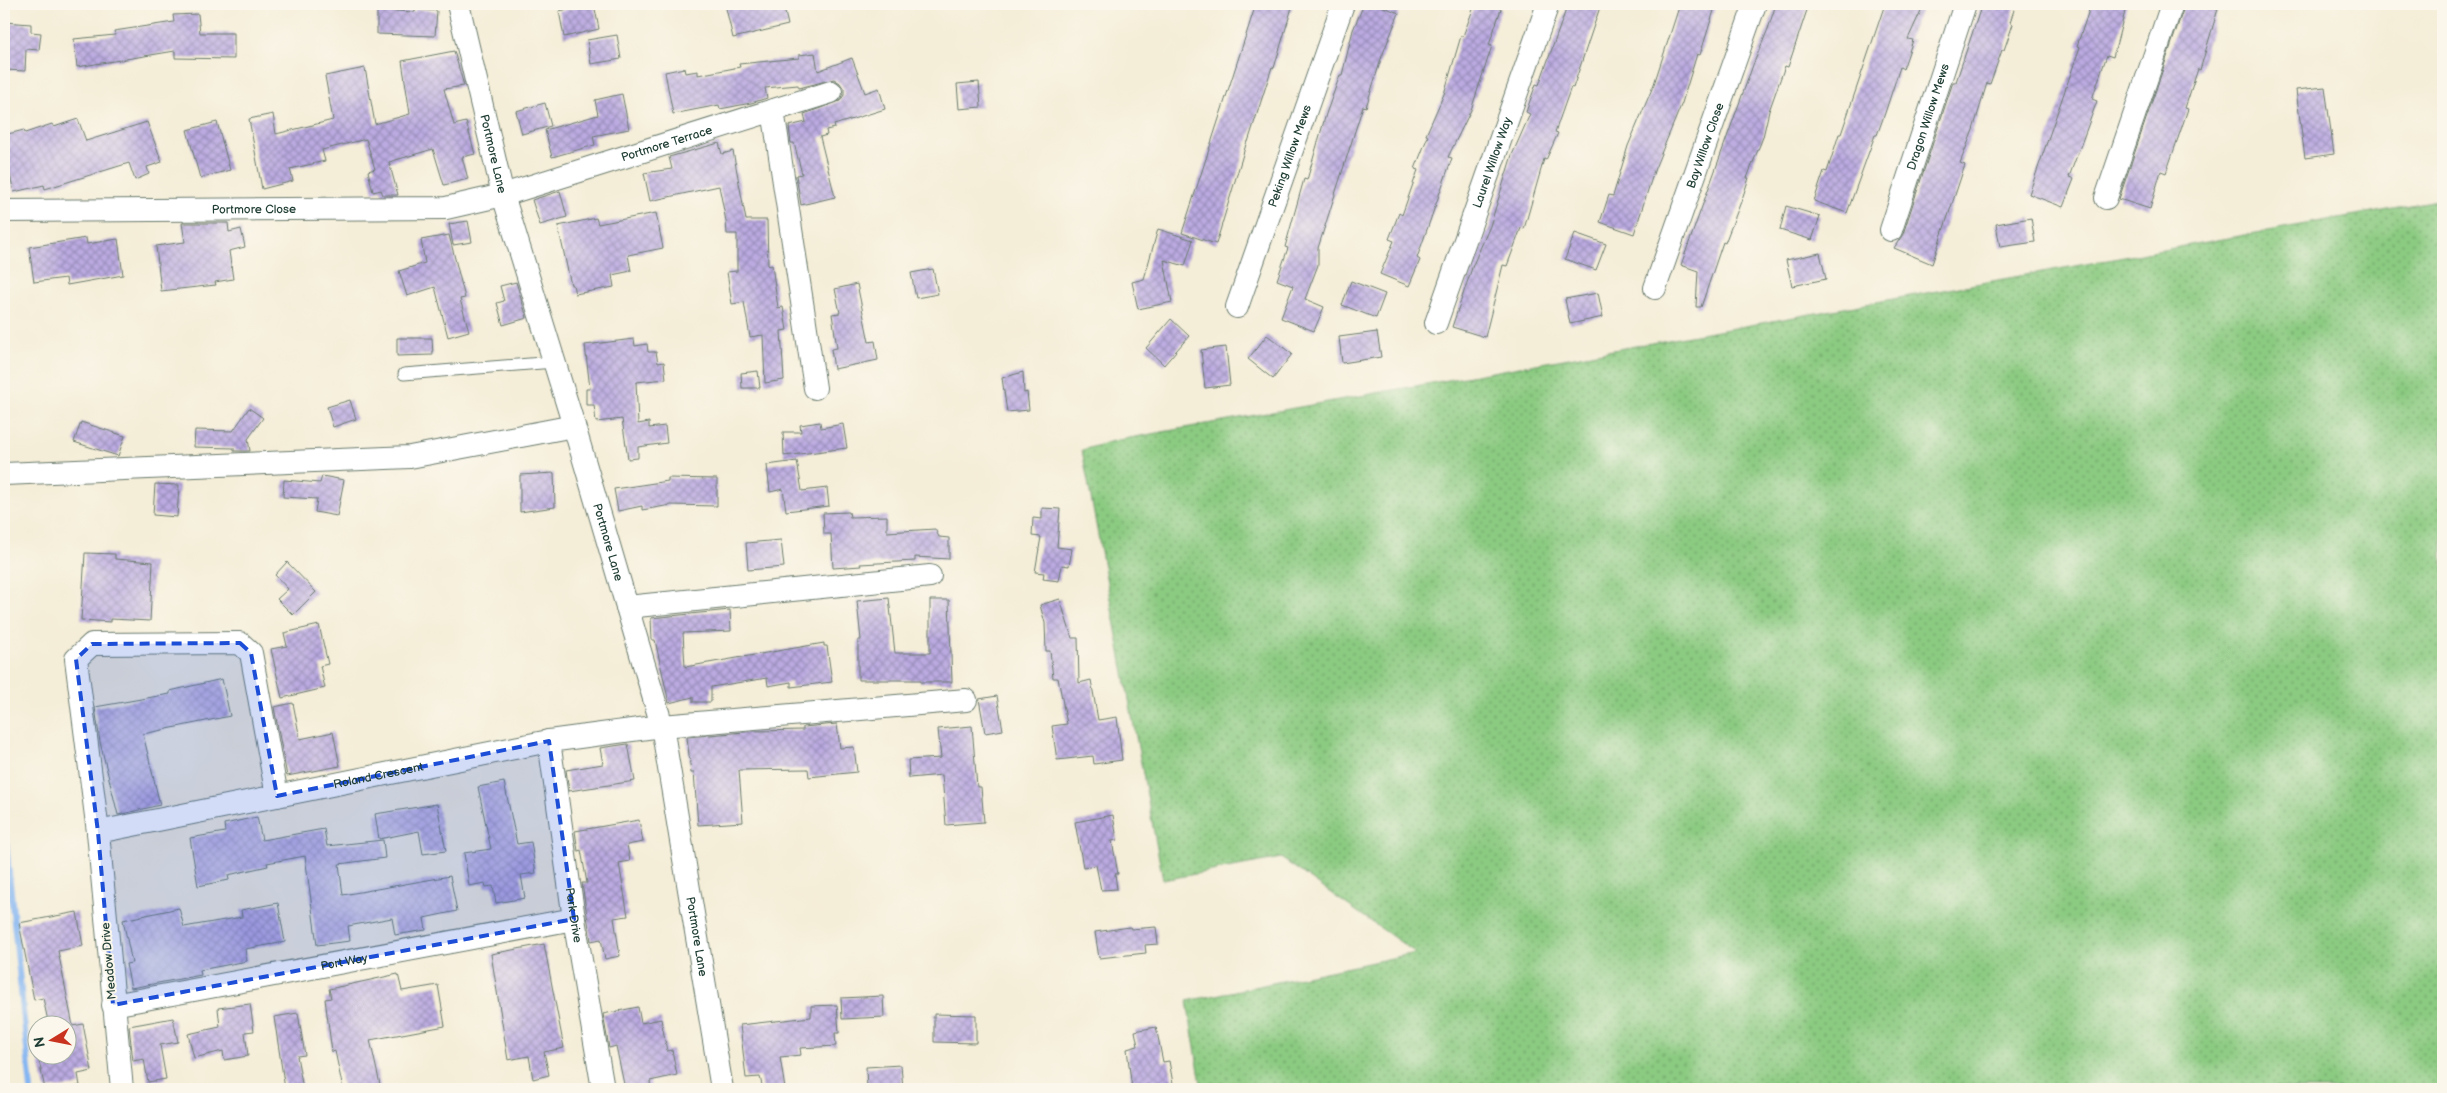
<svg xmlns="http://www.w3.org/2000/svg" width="2447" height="1093" font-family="'Balsamiq Sans',sans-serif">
  <defs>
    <pattern id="grass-dots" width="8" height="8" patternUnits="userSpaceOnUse" patternTransform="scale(1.25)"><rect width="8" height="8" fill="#8bca81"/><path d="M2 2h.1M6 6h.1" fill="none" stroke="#71a56a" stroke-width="1.8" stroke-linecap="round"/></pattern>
    <pattern id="building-cross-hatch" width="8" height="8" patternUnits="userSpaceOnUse" patternTransform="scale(1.25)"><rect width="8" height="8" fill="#bbaae1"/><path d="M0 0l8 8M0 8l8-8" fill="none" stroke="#978cb7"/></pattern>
  </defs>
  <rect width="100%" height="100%" fill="#fbf7ec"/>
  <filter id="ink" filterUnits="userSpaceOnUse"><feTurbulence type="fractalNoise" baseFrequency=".02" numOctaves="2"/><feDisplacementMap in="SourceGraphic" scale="10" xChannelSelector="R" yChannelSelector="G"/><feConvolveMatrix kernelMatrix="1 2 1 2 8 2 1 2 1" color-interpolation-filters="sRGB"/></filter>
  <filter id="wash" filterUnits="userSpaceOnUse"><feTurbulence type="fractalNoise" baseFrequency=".0096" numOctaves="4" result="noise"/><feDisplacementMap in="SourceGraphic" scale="20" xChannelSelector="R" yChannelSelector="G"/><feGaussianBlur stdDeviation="1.12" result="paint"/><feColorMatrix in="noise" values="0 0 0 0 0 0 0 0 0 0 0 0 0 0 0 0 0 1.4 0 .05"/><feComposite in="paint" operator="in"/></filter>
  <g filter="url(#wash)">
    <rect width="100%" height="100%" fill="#f4edd7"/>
    <path fill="url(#grass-dots)" stroke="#55845a" d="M2443 199V1089H1202L1187 1001 1416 953 1281 858 1163 880 1082 450 1113 441Z"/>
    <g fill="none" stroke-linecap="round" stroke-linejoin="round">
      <path stroke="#85b6f1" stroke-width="6" d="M4 824 31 1089"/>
    </g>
    <g id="blocks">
      <g fill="url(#building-cross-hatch)">
        <path d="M594 4 599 29 564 37 559 11Z"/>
        <path d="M725 4H783L788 25 733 38Z"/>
        <path d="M1256 4H1293L1274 68 1272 67 1248 142 1247 141 1216 244 1182 233Z"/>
        <path d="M1364 4H1376L1399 13 1382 56 1366 107 1363 106 1318 248V265L1305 299 1324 307 1314 331 1281 318 1293 286 1277 280 1288 248 1285 247 1304 179 1307 180 1326 114 1340 75H1342L1353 30Z"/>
        <path d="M1475 4H1486L1501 9 1489 45 1492 46 1471 110 1448 157 1452 158 1417 258 1420 260 1409 286 1380 274 1394 241 1389 239 1399 213 1402 215 1418 170 1415 169 1428 136 1426 135 1444 94 1461 36H1463Z"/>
        <path d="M1568 4H1601L1573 88 1571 87 1555 132 1558 133 1546 160 1544 159 1524 229 1521 228 1507 266 1503 265 1485 337 1452 327 1473 265 1490 226 1512 155 1530 114 1526 112 1536 84 1539 85Z"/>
        <path d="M1680 4H1716L1700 55 1697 54 1682 103 1655 168 1634 234 1600 222 1609 195 1613 196 1628 146 1654 84Z"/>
        <path d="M1776 4H1809L1788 67 1785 66 1769 111 1763 137 1747 178H1749L1742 199 1725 243 1723 242 1701 307H1696L1698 271 1681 265 1753 65 1768 29Z"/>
        <path d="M1885 4H1924L1908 39 1913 40 1903 69 1900 67 1885 113 1877 135H1875L1847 213 1814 201 1824 171 1827 172 1839 134H1841Z"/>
        <path d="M1982 4H2016L2010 22 2013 24 2004 50H2002L1990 84 1987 83 1973 130 1960 163 1965 165 1932 264 1894 248 1903 234 1953 82H1956Z"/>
        <path d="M2091 4H2127L2113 57 2107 55 2092 99 2097 101 2069 177 2074 179 2063 207 2029 194 2080 47 2077 46Z"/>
        <path d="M2185 4H2203L2218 9 2200 70 2198 69 2185 108 2188 109 2166 173 2161 171 2150 209 2119 199Z"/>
        <path d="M415 9 437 11 435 36 377 34V10L415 12Z"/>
        <path d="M198 14 200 33H234V59L175 58V51L77 67 74 39 115 35 114 31 174 22 173 15Z"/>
        <path d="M4 22 31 24V32L41 33 39 50 26 49 25 71 4 70Z"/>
        <path d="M617 35 621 59 591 64 587 40Z"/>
        <path d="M454 51 464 86 444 89 454 125 466 122 475 154 462 157 468 179 444 185 433 149 389 162 398 195H383L381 190 373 192 368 171 375 169 366 139 322 150 325 161 290 169 293 181 262 189 249 119 273 114 276 134 333 120 325 76 365 68 375 124 410 114 402 61Z"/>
        <path d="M815 53 818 71 852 58 865 93 879 88 885 109 834 125 835 128 826 130 827 135 820 137 835 197 801 205 796 175 802 174 794 143H791L789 126 806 122 804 114 840 101 844 95V89L840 83 834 79 799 88 798 85 765 88 767 98 751 103 720 109 719 105 673 114 665 72 684 68 685 73 698 71V75L740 67 739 64 799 58V55Z"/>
        <path d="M979 82 981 107 959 109 957 84Z"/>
        <path d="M2325 87 2334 154 2305 158 2296 90Z"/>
        <path d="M622 94 629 129 593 136 595 145 552 157 545 130 598 115 595 100Z"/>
        <path d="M545 103 551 126 522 134 516 111Z"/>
        <path d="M78 119 86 141 147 122 162 162 147 167 149 174 135 180 129 163 45 189 44 185 14 192 4 150V135L24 130 25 133 52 124 54 127Z"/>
        <path d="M217 122 230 170 200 178 187 130Z"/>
        <path d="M719 143 722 154 733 151 746 220H767L768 266 772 265 778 308 783 307 787 330 781 331 784 380 765 383 763 335 750 337 744 302 732 304 727 272 737 271V234H727L726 221 719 186 650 201 644 173 672 169 669 157Z"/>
        <path d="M560 191 567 217 540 225 532 200Z"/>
        <path d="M1786 206 1820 216 1812 240 1780 230Z"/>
        <path d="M656 213 663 248 628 255 631 271 612 275 614 287 575 294 573 285H571L558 226 596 218 598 224Z"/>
        <path d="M2031 218 2035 242 2000 247 1996 224Z"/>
        <path d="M468 221 472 242 453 245 449 224Z"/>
        <path d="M182 223H228L229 232 241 229 245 247 229 251 233 279 215 282 216 285 161 291 156 246 185 242Z"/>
        <path d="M1158 229 1193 240 1185 266 1164 260 1172 302 1138 309 1132 282 1144 279Z"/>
        <path d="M1575 233 1606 244 1596 270 1565 259Z"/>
        <path d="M449 235 465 298 460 299 469 331 448 337 435 287 407 296 399 271 425 263 421 240Z"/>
        <path d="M86 238 87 244 118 239 123 275 67 285 66 278 34 282 29 247Z"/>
        <path d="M1820 253 1826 279 1792 286 1786 260Z"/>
        <path d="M933 269 938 294 916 298 911 273Z"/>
        <path d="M1351 281 1385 294 1376 318 1342 305Z"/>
        <path d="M516 282 527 318 503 325 497 303 504 301 500 286Z"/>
        <path d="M857 284 869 342 875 341 878 360 834 369 831 349 837 348 832 314 840 313 835 289Z"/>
        <path d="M1598 293 1603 317 1570 324 1565 299Z"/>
        <path d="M1171 319 1189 336 1164 365 1146 348Z"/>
        <path d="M1377 332 1381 357 1342 363 1339 337Z"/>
        <path d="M1267 335 1292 354 1273 379 1248 359Z"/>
        <path d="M397 338H432L433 355 397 356Z"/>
        <path d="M634 339 635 346 647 344 648 352H656L658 363 664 362 666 379 636 382 638 424 649 422V428L665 426 667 443 638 447V458L628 459 622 419 596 422 594 405H586V389H590L585 345Z"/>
        <path d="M1226 347 1230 385 1205 388 1201 350Z"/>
        <path d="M758 371 760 388H742L741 373Z"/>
        <path d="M1023 372 1024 393 1027 392 1029 410 1007 412 1002 378Z"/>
        <path d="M350 400 356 419 333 427 327 407Z"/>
        <path d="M249 408 263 418 248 439 250 451H234V448L194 447 195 430 233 431Z"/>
        <path d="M81 422 125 436 118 456 74 442Z"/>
        <path d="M820 422 821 428 843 424 847 448 784 456 783 432H801L800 425Z"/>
        <path d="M797 461 802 491 827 488 829 506 786 511 783 489 770 492 767 465Z"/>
        <path d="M554 473 555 507 520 512V475Z"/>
        <path d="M322 476 344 480 337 516 315 512 317 499 283 497 284 480 320 483Z"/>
        <path d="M668 478 717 479V506L671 505 642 510V506L618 511 614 489 668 481Z"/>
        <path d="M155 484 179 485 177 517 153 515Z"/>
        <path d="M1042 508 1060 509 1057 547 1072 549 1069 566 1062 565 1059 581 1043 579 1044 573 1035 572 1041 537 1032 536 1033 518 1042 519Z"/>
        <path d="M849 512 850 517 887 516V532L935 529 939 537 949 538V559L915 557V561L860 564 861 566 833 568 831 534H824L823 513Z"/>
        <path d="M781 540 784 567 748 570 746 543Z"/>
        <path d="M85 553 115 554V559L153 562 150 621 111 619V622L81 620Z"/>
        <path d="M287 562 316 592 293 615 277 599 288 589 275 575Z"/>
        <path d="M889 598 895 653H930V600H949L952 682H920V680H858V640H861L857 601Z"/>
        <path d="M1060 599 1072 638H1078L1079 683 1091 680 1098 720 1117 717 1122 760 1094 764 1093 756 1057 760 1052 726 1067 724 1058 678H1053L1050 651H1046L1045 623 1040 605Z"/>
        <path d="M730 610 731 631 683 633 685 667 824 643V646H827L832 682 791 687V682L768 686 767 678 711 687V702H693V697L669 703 655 640H652L651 618Z"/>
        <path d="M319 625 328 664 320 666 325 688 282 698 271 649 287 646 284 633Z"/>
        <path d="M222 679 230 716 143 734 160 805 118 815 100 742 95 707 170 694V691Z"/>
        <path d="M997 696 1003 730 985 733 979 699Z"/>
        <path d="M293 703 300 739 333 732 340 766 287 776 274 707Z"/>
        <path d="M837 724 840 748 854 747 857 772 809 777 808 769 739 770 743 822 698 825 694 773H691L687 737 756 731 803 730V727Z"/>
        <path d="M972 726 977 787H981L984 822 946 825 942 775 909 778 908 760 941 758 938 729Z"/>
        <path d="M628 744 635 781 569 791 566 770 603 764 600 748Z"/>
        <path d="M504 782 517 844 531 842 536 873 521 875 525 898 496 903 493 886 486 887 485 883 469 886 464 853 491 849 478 787Z"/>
        <path d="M437 804 446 851 423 854 419 831 379 839 375 814Z"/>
        <path d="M1113 815 1117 840 1112 841 1118 874H1115L1117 889 1101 890 1096 865 1083 867 1075 822Z"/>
        <path d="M257 817 262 840 324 829 327 846 383 840 385 858 339 864 343 895 450 876 457 911 424 918 426 930 395 935 392 918 348 926 350 941 317 945 305 856 267 863 268 866 228 875 229 880 198 886 190 838 225 832 224 824Z"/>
        <path d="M639 820 643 842 627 845 630 861 619 863 628 916 614 918 620 956 605 959 601 939 591 941 582 883H587L581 850 578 851 575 831Z"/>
        <path d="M278 903 285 942 245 949 247 961 200 970 201 975 131 988 126 964 132 963 123 920 179 908 184 927 242 917 241 910Z"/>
        <path d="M77 912 83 946 58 951 73 1026 83 1024 92 1071 78 1074 80 1086 45 1089 38 1056H68V1026H49L43 998 34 1000 19 923Z"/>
        <path d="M1130 927 1131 929 1156 927 1158 944 1145 945 1146 953 1099 958 1095 932Z"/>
        <path d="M544 944 564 1048 544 1052 549 1075 533 1079 529 1056 508 1060 491 954Z"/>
        <path d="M398 974 402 991 438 985 445 1026 370 1040 381 1089H343L335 1051 332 1052 325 999 331 998 329 989Z"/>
        <path d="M883 996 884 1017 842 1019 841 998Z"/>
        <path d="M250 1004 254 1031 245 1032 248 1056 224 1060 223 1051 194 1058 188 1034 220 1027 218 1008Z"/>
        <path d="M837 1005 839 1033H835L836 1046 800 1048 801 1055 780 1057 785 1089H763L760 1077 746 1078 740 1025 811 1017V1006Z"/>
        <path d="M638 1007 641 1023 661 1019 667 1051 672 1050 677 1075 650 1081 651 1089H625L616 1046 609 1048 603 1014Z"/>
        <path d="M298 1013 305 1055 297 1056 303 1089H285L274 1017Z"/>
        <path d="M934 1014 976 1015V1043L934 1042Z"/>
        <path d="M173 1018 178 1042 160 1045 166 1079 148 1082 144 1059 133 1061 129 1026Z"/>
        <path d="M1156 1027 1163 1062 1169 1061 1174 1089H1132L1127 1049 1138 1046 1135 1031Z"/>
        <path d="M901 1065 903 1089H867L866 1067Z"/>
      </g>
    </g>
  </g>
  <g filter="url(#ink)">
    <use href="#blocks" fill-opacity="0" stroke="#6a7b6d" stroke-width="1"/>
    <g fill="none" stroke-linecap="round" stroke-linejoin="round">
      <g stroke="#6a7b6d" stroke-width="13">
        <path id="service" d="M404 374 554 362"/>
      </g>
      <g stroke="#6a7b6d" stroke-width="24">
        <g id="minor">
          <path id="s1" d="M458 4 503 195 574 426 662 726 722 1089"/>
          <path d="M773 110 815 388"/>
          <path d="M2106 198 2172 4"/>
          <path id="s2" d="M4 211 446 208 503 195 831 92"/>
          <path id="s3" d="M1891 230 1965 4"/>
          <path id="s4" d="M1655 288 1755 4"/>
          <path id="s5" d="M1237 307 1343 4"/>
          <path id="s6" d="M1436 323 1548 4"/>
          <path d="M4 474 410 457 574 426"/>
          <path d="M627 607 930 576"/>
          <path id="s7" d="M549 741 574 919 603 1089"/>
          <path id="s8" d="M98 832 549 741 662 726 966 700"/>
          <path id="s9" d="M113 1005 574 919"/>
          <path d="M122 1089 98 832 76 659 92 644 240 643 251 653 277 796"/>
        </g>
      </g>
      <use href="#service" stroke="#fff" stroke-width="11"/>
      <use href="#minor" stroke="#fff" stroke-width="22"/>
    </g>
  </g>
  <path fill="#1d4ed8" fill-opacity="0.2" stroke="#1d4ed8" stroke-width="4" stroke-dasharray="10 6" stroke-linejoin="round" d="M240 643 251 653 277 796 549 741 574 919 113 1005 98 832 76 659 92 644Z"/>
  <g text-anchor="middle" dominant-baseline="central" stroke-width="4" stroke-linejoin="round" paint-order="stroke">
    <g font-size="12" fill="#1f3d34" stroke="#fbf7ec">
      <text stroke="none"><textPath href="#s3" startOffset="119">Dragon Willow Mews</textPath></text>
      <text stroke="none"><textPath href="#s2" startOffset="672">Portmore Terrace</textPath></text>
      <text stroke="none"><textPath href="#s4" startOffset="151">Bay Willow Close</textPath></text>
      <text stroke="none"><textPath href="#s1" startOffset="154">Portmore Lane</textPath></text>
      <text stroke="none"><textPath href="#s5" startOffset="160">Peking Willow Mews</textPath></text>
      <text stroke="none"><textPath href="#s6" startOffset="170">Laurel Willow Way</textPath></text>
      <text stroke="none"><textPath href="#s2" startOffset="250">Portmore Close</textPath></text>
      <text stroke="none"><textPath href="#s1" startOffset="559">Portmore Lane</textPath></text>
      <text stroke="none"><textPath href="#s8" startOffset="286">Roland Crescent</textPath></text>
      <text stroke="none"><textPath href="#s7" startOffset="176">Park Drive</textPath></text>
      <text stroke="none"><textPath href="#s1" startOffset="964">Portmore Lane</textPath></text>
      <text transform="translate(109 961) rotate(-95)">Meadow Drive</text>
      <text stroke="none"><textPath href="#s9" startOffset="235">Port Way</textPath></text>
    </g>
  </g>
  <rect width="2447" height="1093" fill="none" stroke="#fbf7ec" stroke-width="20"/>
  <g transform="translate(52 1040) rotate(260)"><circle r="24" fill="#fbf7ec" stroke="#a3ada2"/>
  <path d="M0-4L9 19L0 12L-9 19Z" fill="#c8321e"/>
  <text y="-8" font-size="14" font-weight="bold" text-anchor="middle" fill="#1f3d34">N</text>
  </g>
</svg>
